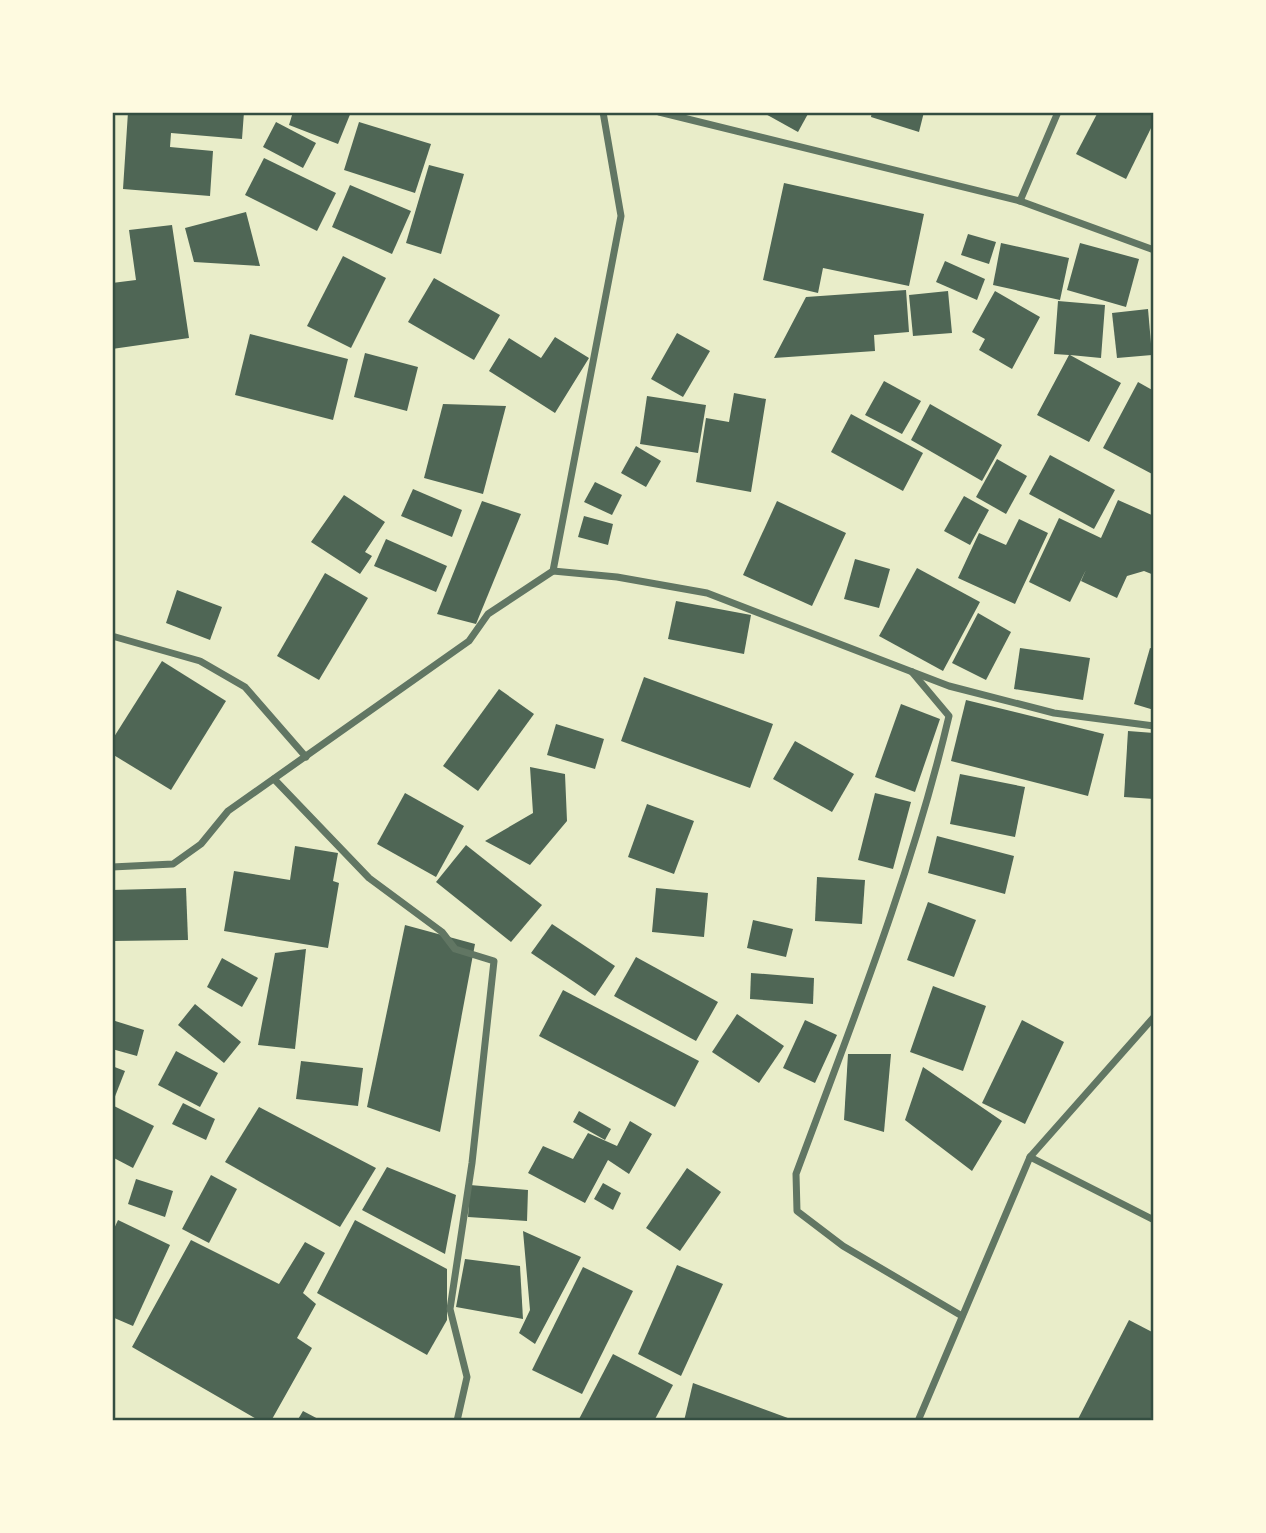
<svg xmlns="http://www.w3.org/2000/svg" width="1266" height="1533" font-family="Jost,sans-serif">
  <rect width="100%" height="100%" fill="#e9edc9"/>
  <g fill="#4f6655">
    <path d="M128 112H244L242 139 171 133 170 147 213 151 210 196 123 189Z"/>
    <path d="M293 112H351L338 144 289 125Z"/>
    <path d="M762 112H809L798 132Z"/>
    <path d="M872 112H924L919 132 871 117Z"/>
    <path d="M1098 112H1154V122L1126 179 1076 154Z"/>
    <path d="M276 122 316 143 303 168 263 147Z"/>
    <path d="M359 122 431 144 415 193 344 170Z"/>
    <path d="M264 158 336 193 317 231 245 195Z"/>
    <path d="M429 165 464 174 441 254 406 243Z"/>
    <path d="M784 183 924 214 909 286 823 268 818 293 763 280Z"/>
    <path d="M350 185 411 211 392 254 332 227Z"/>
    <path d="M246 212 260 266 194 262 185 228Z"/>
    <path d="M172 225 189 338 112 349V283L136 280 129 230Z"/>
    <path d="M968 234 996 242 989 264 961 255Z"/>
    <path d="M1001 243 1069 258 1060 300 993 285Z"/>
    <path d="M1080 243 1139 259 1126 307 1067 290Z"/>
    <path d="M343 256 386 278 351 348 307 326Z"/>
    <path d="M945 261 985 279 977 300 936 282Z"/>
    <path d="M434 278 500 315 474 360 408 322Z"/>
    <path d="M906 290 909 332 874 335 875 351 774 358 806 297Z"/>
    <path d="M948 291 952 333 913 336 909 295Z"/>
    <path d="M995 291 1040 317 1012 369 979 350 985 339 972 332Z"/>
    <path d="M1058 301 1105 305 1101 358 1070 355 1121 383 1089 442 1037 415 1069 355 1054 354Z"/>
    <path d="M1148 309 1152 355 1117 358 1112 313Z"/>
    <path d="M677 333 710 351 683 397 651 379Z"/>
    <path d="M250 334 348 359 333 420 235 395Z"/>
    <path d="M555 337 589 358 555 413 489 371 509 338 541 358Z"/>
    <path d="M365 353 418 367 407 411 354 397Z"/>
    <path d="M884 381 921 401 902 434 865 415Z"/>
    <path d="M1138 382 1154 391V475L1103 448Z"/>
    <path d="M734 393 766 399 751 492 696 482 706 418 729 422Z"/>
    <path d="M647 396 706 405 698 453 640 444Z"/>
    <path d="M443 404 506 406 483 494 424 478Z"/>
    <path d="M930 404 1002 445 982 481 911 440Z"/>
    <path d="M851 414 923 453 903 491 831 452Z"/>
    <path d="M636 446 661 461 646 487 621 473Z"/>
    <path d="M1050 455 1115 490 1094 529 1029 494Z"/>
    <path d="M997 459 1027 476 1006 514 976 497Z"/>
    <path d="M595 482 622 495 612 515 584 502Z"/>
    <path d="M413 489 462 510 452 537 401 516Z"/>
    <path d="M344 495 385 522 365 552 372 556 360 574 311 542Z"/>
    <path d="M964 496 989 510 970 545 944 531Z"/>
    <path d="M1118 500 1154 516V575L1144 571 1127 576 1117 598 1081 581 1086 570 1070 602 1029 582 1059 518 1101 538Z"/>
    <path d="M482 501 521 514 476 624 437 614Z"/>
    <path d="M777 501 846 533 812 606 743 575Z"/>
    <path d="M584 516 613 524 608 545 578 537Z"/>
    <path d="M1019 519 1048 533 1015 604 958 578 979 533 1006 545Z"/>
    <path d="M386 539 447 566 436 592 374 566Z"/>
    <path d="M855 559 890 569 879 608 844 599Z"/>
    <path d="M917 568 980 602 943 671 879 636Z"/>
    <path d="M325 573 368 598 319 680 277 656Z"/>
    <path d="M177 590 222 607 210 640 166 623Z"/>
    <path d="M676 601 751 615 744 654 668 639Z"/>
    <path d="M978 613 1011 632 986 680 952 663Z"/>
    <path d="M1020 648 1090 658 1083 700 1014 689Z"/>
    <path d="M1150 648 1154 649V710L1134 704Z"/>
    <path d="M162 661 226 701 171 790 112 754V740Z"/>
    <path d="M644 677 773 724 750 788 621 741Z"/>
    <path d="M499 689 534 714 478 791 443 766Z"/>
    <path d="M966 700 1104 734 1088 796 951 761Z"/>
    <path d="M901 704 940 719 915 792 875 777Z"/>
    <path d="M556 724 604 739 595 769 547 755Z"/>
    <path d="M1128 731 1154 733V799L1124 797Z"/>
    <path d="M795 741 854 774 832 812 773 779Z"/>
    <path d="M530 767 565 774 567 821 530 865 485 841 533 813Z"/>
    <path d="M960 774 1025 787 1015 837 950 824Z"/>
    <path d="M405 793 464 826 436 877 377 844Z"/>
    <path d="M875 793 911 802 893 869 858 860Z"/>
    <path d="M647 804 694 821 674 874 628 857Z"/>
    <path d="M937 836 1014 856 1005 894 928 873Z"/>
    <path d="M466 845 542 905 511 942 436 882Z"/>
    <path d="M295 846 338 853 333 881 339 883 328 948 224 931 234 871 290 880Z"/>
    <path d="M817 877 865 880 862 924 815 921Z"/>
    <path d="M186 888 188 940 112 941V890Z"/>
    <path d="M656 888 708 893 704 937 652 932Z"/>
    <path d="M928 902 976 920 954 977 907 960Z"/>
    <path d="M753 920 793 929 786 957 747 948Z"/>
    <path d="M552 924 615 966 595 996 531 953Z"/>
    <path d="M405 925 475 944 440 1132 367 1107Z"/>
    <path d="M306 949 295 1049 258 1045 275 953Z"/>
    <path d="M636 957 718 1002 696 1041 614 996Z"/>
    <path d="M222 958 258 978 242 1007 207 987Z"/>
    <path d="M751 973 814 978 813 1004 750 999Z"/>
    <path d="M933 986 986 1006 963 1071 910 1052Z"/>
    <path d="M563 990 699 1061 675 1107 539 1036Z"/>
    <path d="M195 1004 241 1042 224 1063 178 1025Z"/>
    <path d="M737 1014 784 1046 759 1083 712 1052Z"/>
    <path d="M112 1020 144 1030 137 1056 112 1049Z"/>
    <path d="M805 1020 837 1035 815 1083 783 1068Z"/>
    <path d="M1022 1020 1064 1042 1025 1124 982 1103Z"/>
    <path d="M176 1051 218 1073 200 1107 158 1085Z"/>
    <path d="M848 1054H891L884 1132 844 1120Z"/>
    <path d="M301 1061 363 1068 358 1106 296 1099Z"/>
    <path d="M112 1066 125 1071 114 1099 112 1098Z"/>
    <path d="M923 1067 1002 1121 972 1171 905 1120Z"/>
    <path d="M183 1103 215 1119 206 1140 172 1124Z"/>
    <path d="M112 1105 154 1126 133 1168 112 1157Z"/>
    <path d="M259 1107 376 1168 340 1227 225 1162Z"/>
    <path d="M579 1111 611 1129 605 1140 573 1122Z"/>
    <path d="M630 1121 652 1134 629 1174 608 1160 585 1203 528 1173 543 1146 573 1159 588 1133 617 1146Z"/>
    <path d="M387 1167 456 1195 445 1254 362 1210Z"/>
    <path d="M687 1168 721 1192 680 1251 646 1228Z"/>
    <path d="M211 1175 237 1189 209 1243 182 1229Z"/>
    <path d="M136 1179 173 1191 165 1217 128 1204Z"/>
    <path d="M603 1183 621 1193 613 1210 594 1199Z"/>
    <path d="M470 1185 528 1190 527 1221 468 1217Z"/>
    <path d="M118 1220 170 1245 133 1326 112 1317V1233Z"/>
    <path d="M355 1220 447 1269V1320L427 1355 317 1293Z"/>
    <path d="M523 1231 581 1257 535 1344 519 1333 530 1310Z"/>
    <path d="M191 1240 279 1284 305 1242 325 1253 303 1293 316 1304 297 1338 312 1348 271 1421H260L132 1347Z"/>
    <path d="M465 1259 520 1266 523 1319 456 1307Z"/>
    <path d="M677 1265 723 1284 681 1376 638 1354Z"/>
    <path d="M583 1267 633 1291 582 1394 532 1370Z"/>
    <path d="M1129 1320 1154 1333V1421H1077Z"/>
    <path d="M613 1354 673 1385 654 1421H578Z"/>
    <path d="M693 1383 796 1421H684Z"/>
    <path d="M303 1411 322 1421H297Z"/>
  </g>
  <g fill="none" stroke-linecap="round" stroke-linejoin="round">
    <g stroke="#617663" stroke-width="7">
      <path d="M659 112 1020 201 1154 250"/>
      <path d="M1020 201 1058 112"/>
      <path d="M553 571 617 577 707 593 949 686 1054 713 1154 726"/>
      <path d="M112 636 200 661 245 687 306 757"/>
      <path d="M912 672 949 716C912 873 852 1023 796 1174L797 1211 843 1246 962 1316"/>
      <path d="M274 779 369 878 442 932 455 949 494 961 472 1163 450 1309 467 1377 457 1421"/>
      <path d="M112 867 173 864 201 844 228 811 469 641 488 614 553 571 621 216 603 112"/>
      <path d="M1030 1157 1154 1220"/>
      <path d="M918 1421 1030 1157 1154 1017"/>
    </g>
  </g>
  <rect width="1266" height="1533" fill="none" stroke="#fefae0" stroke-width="228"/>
  <rect x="114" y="114" width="1038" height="1305" fill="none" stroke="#344e41" stroke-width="2.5"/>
</svg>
